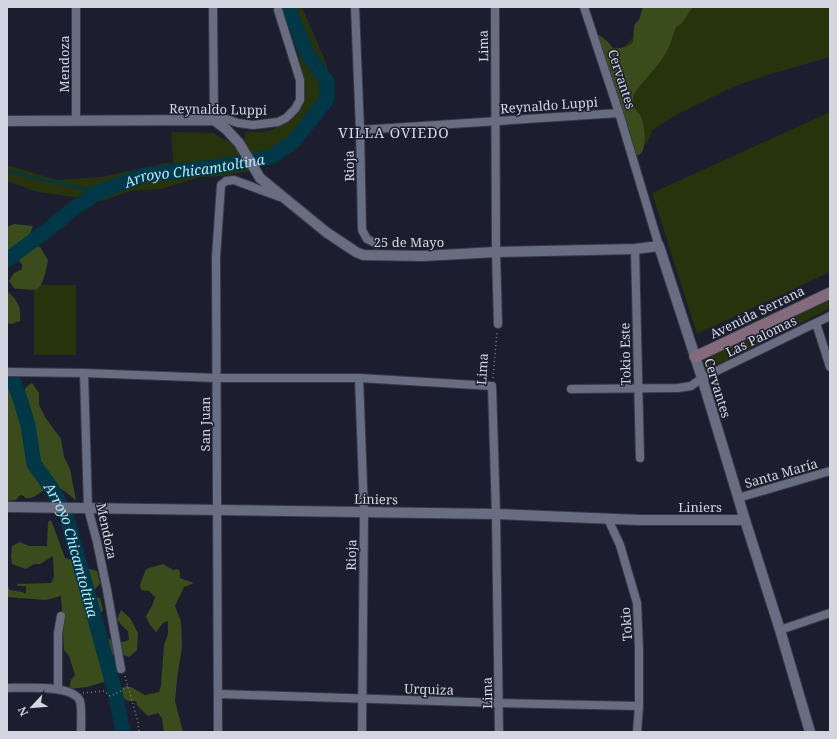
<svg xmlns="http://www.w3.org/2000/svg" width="837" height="739" font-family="'Noto Serif',serif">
  <rect width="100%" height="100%" fill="#1c1e2f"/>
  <g fill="#26330c">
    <path d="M281 7H302L325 60 333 87 328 107 318 121 294 147 263 165 249 171 223 176 200 177 161 189 131 191 101 201 38 192 7 181V165L57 180 101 177 166 163 173 164 171 132 214 133 221 138 236 144 234 148C241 144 246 141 245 132 251 132 257 132 263 132 277 130 301 115 304 102 309 81 291 27 281 7Z"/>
    <path d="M646 7H830V57L767 75 733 87 676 115 652 130C652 139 644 144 640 151L622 49 636 34Z"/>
    <path d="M830 112V272L697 334 652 193Z"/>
    <rect x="34" y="285" width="42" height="70"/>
    <path d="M830 298V308L710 369H704L701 362 704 360Z"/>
  </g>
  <g fill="#3b4c1c">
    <path d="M643 7H693L682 23 676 27 669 47 661 61 639 87 634 94 632 104C634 109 639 112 641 117 645 124 649 160 634 155L596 35H599L607 41 613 48C621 49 626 47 633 43L634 25 639 20Z"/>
    <path d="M14 224 33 226 30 234 34 245 40 247 48 260C47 266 43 287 37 289 32 291 21 288 15 289L9 281 14 273 22 269V264L17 259 7 257V227Z"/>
    <path d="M7 291C18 301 21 306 20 321L12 324 7 323Z"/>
    <path d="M32 383 39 393V405L45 417 61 439 64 457 70 469 76 500C70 496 65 490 58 488 45 483 37 501 25 498L24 496 20 495 16 500 7 501V385L12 393 24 392 26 387Z"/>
    <path d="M51 520 65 558 72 560 78 566 97 571 100 583 92 593V597L100 598 103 610 96 619 99 629 108 639 123 642 129 640 128 631 121 625 117 619 121 610 130 618 138 633 137 650 129 657C121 654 115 652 108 657L111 676 104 682 87 687 69 689 71 680 75 675 69 656 64 650 61 596 46 600 7 597V585L10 590 22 592 26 594V586H18L17 584 51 583 54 577 53 556 40 564H34L26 569 12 564 11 557 12 546 20 542 29 546H47L48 522Z"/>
    <path d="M163 564 173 570 178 569 180 572V578L194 583 184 587 175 606 181 622 182 647 177 679 175 701 183 732H164L162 718 158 713 148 716 137 705 136 701C126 702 124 700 120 691L124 687H131L145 695 159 692 161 686 164 645 168 634V621L163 623 156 632C151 627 148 622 146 616L152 606 155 597 149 591 141 590 140 585 146 569Z"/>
  </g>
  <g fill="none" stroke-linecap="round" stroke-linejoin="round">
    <path stroke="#003847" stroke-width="2.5" d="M7 170 27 176 99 192"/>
    <g stroke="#003847" stroke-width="15">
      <path id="s1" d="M7 260 50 228 74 208 99 192 144 175 214 167 271 157 294 141 327 99V82L306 52 288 7"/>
      <path id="s2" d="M7 373 15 385 21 402 28 425 34 464 52 489 66 514 115 692 123 732"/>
    </g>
    <g stroke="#383947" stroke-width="10">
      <g id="minor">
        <path d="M213 7 214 120 226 119 238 123 253 125 278 122 286 118 295 109 300 100V80L278 10"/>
        <path d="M355 7 360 130 362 230 367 239 377 244"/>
        <path d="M495 7 496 252 498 324"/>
        <path d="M584 7 619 113 659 246"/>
        <path d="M76 121V7"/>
        <path d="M360 130 619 113"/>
        <path d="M635 249 640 458"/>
        <path d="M816 323 830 367"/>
        <path d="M7 372 84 373 217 378H359L492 386 496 514 499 732"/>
        <path d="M84 373 88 508 97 542 107 590 121 669"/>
        <path d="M359 378 364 512 362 732"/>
        <path d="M571 389 678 388 691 386 702 378 830 316"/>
        <path d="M738 498 830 471"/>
        <path d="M608 519 620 545 637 603 639 649V706L637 732"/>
        <path d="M780 630 830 613"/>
        <path d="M7 688C23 688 73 684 80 701 82 708 81 724 81 732"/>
        <path d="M58 689V633L61 616"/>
        <path d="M219 694 499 703 639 706"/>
        <path d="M218 732 216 257 221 185 226 181 234 180 280 197"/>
      </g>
    </g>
    <g stroke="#383947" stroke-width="12">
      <g id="tertiary">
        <path d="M7 121 214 120 226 129 239 143 260 178 326 232 356 252 363 255 423 256 496 252 635 249 659 246 702 378 745 520 780 630 810 732"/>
        <path d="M7 507 496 514 639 520H745"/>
      </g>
    </g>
    <g stroke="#383947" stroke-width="13">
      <path id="secondary" d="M695 357 830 293"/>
    </g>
    <g stroke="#7a7c8b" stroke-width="1.5" stroke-dasharray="1 3" stroke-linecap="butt">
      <path d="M493 378 497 332"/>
      <path d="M125 676 138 722 139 732"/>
      <path d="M83 693 104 691 110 696 119 692 128 686"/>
    </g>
    <use href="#minor" stroke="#696d81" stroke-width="8"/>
    <use href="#tertiary" stroke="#696d81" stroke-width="10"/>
    <use href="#secondary" stroke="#836b7d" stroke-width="11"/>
  </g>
  <g text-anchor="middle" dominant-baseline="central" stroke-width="3" stroke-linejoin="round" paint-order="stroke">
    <g font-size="13" fill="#d3d5e1" stroke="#1c1e2f">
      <text transform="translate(483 46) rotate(-91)">Lima</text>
      <text transform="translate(64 64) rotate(-90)">Mendoza</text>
      <text transform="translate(622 79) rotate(72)">Cervantes</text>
      <text transform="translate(549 105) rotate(-4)">Reynaldo Luppi</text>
      <text transform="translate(218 109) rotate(1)">Reynaldo Luppi</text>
      <text transform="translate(349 166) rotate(-91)">Rioja</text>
      <text x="409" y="242">25 de Mayo</text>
      <text transform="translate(757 312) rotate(-26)">Avenida Serrana</text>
      <text transform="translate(761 336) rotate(-26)">Las Palomas</text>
      <text transform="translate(625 354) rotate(-91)">Tokio Este</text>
      <text transform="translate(482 369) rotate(-86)">Lima</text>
      <text transform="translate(718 388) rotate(73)">Cervantes</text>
      <text transform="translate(205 424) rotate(-90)">San Juan</text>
      <text transform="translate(781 473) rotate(-16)">Santa María</text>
      <text transform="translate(376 499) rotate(1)">Liniers</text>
      <text x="700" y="507">Liniers</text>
      <text transform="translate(107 531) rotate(78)">Mendoza</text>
      <text transform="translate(351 555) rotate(-89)">Rioja</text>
      <text transform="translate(626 624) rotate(-94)">Tokio</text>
      <text transform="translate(429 689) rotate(2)">Urquiza</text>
      <text transform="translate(487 693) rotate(-91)">Lima</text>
    </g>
    <g font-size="14" letter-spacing="1" fill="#d5d9f0" stroke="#1c1e2f">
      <text x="394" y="132">VILLA OVIEDO</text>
    </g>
    <g font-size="14" font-style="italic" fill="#b2e9fd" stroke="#1c1e2f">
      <text stroke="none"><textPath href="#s1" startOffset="213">Arroyo Chicamtoltina</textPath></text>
      <text stroke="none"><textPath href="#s2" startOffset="191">Arroyo Chicamtoltina</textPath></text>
    </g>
  </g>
  <rect width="837" height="739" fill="none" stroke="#d3d5e1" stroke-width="16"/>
  <g transform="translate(32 707) rotate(244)" stroke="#1c1e2f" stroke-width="3" paint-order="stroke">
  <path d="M0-3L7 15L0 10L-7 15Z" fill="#d3d5e1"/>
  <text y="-6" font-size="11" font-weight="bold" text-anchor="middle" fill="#d3d5e1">N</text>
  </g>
</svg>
